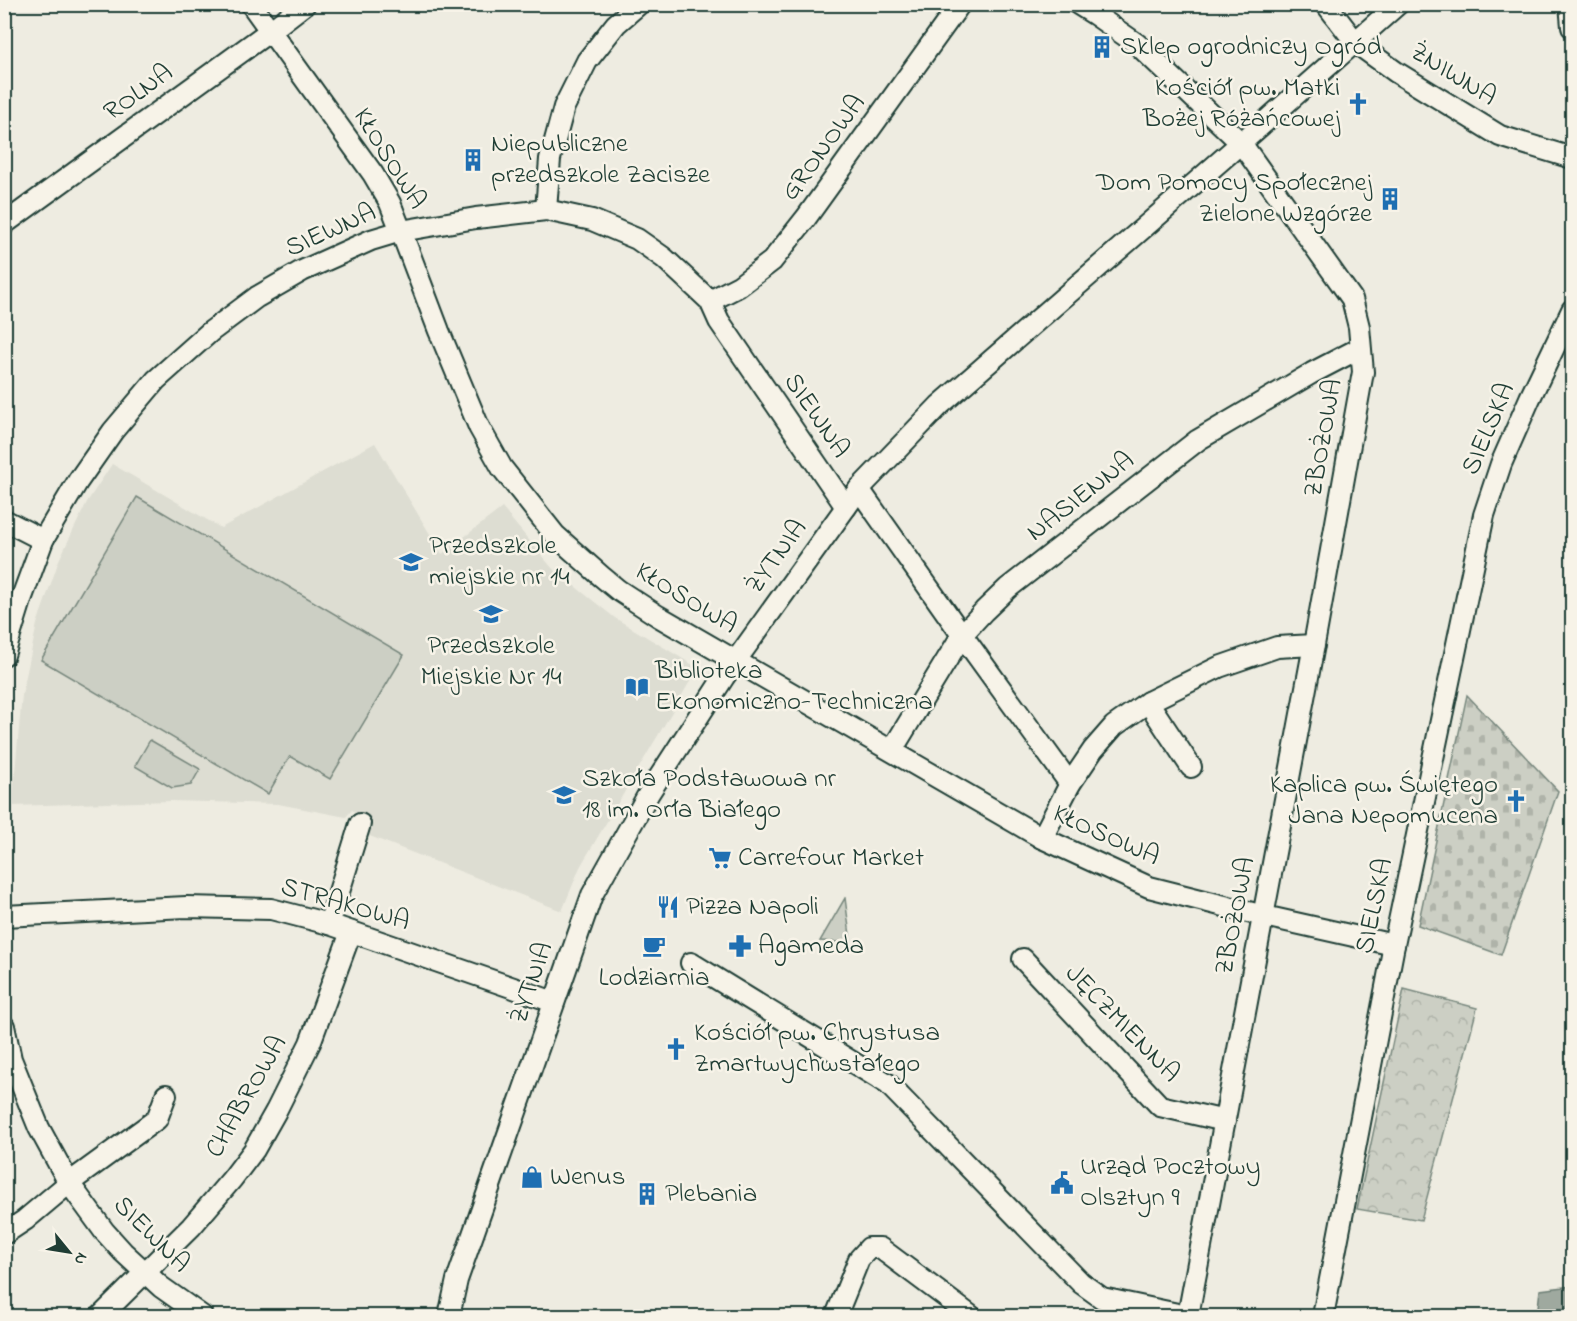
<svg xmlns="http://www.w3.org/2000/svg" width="1577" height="1321" font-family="'Indie Flower',sans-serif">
  <defs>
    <pattern id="forest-crowns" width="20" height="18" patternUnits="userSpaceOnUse" patternTransform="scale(1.5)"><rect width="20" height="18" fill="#cccfc4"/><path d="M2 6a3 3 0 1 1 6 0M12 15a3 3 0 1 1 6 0" fill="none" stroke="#afb3a9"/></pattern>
    <pattern id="cemetery-stones" width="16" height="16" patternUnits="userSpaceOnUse" patternTransform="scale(1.5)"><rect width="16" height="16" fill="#cccfc4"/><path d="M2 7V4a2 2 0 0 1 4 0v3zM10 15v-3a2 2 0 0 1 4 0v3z" fill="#afb3a9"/></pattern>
  </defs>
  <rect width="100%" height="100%" fill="#eeece1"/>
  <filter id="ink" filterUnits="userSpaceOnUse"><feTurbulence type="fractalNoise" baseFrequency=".0167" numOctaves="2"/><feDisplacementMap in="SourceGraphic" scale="12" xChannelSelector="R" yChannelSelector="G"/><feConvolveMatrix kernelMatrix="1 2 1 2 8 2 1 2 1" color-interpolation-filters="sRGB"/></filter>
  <g filter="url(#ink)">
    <path fill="#ddddd2" d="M375 443 442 554 502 508 553 569 615 618 698 668 580 867 562 911 367 835 373 823 352 810 346 817 278 804 171 801 12 806 22 695 37 624 59 560 87 502 112 464 221 528Z"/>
    <path fill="url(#forest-crowns)" stroke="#76867c" stroke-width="1.5" d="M1404 989 1477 1008 1421 1220 1357 1209Z"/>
    <path fill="url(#cemetery-stones)" stroke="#76867c" stroke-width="1.5" d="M1467 695 1558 791 1501 955 1418 925Z"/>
    <g fill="#cccfc4" stroke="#76867c" stroke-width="1.5">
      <path d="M137 497 404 655 330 779 290 756 268 794 41 660Z"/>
      <path d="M150 740 200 769 191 785 172 788 135 766Z"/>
      <path d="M845 898 851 943 820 941Z"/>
    </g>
    <path fill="#9fa99f" stroke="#6c7e74" stroke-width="1.5" d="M1572 1286V1316H1537L1540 1290Z"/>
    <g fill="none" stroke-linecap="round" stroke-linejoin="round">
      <g stroke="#1f3d34" stroke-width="24">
        <g id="minor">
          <path d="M251 4 373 174 390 203 401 231 439 331 479 427 502 468 555 535 601 576 618 590 658 616 1042 838 1149 887 1264 916 1394 945"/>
          <path d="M1078 4 1094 14 1137 44 1241 143 1352 299 1359 327 1363 372 1314 645 1188 1316"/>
          <path d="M1326 4 1356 43 1396 72 1500 136 1572 158"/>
          <path d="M1570 4 1572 27"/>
          <path d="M546 210 550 159 564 107 587 61 616 24 639 4"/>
          <path d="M4 224 270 31 305 4"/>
          <path d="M710 301 739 286 772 261 806 218 960 4"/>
          <path d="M859 489 962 635 1070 784"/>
          <path d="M4 520 43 540"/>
          <path d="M4 655 22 597 43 540 78 481 113 431 156 380 210 332 257 297 302 271 371 240 401 231 476 218 546 210 592 220 637 239 664 258 710 301 719 321 846 507"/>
          <path d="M1148 702 1191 767"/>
          <path d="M892 750 962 635 984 611 1008 588 1198 440 1312 373 1360 348"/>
          <path d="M1042 838 1070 784 1093 750 1114 726 1148 702 1219 667 1277 647 1314 645"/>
          <path d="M4 916 186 907 271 909 329 924 554 1002"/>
          <path d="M329 924 360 824"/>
          <path d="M1023 959 1160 1106 1225 1121"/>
          <path d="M691 963 888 1084 1081 1283 1102 1298 1187 1316"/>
          <path d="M4 1026 11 1059 39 1128 69 1183 104 1231 123 1252 161 1287 202 1316"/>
          <path d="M4 1234 25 1220 69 1183 157 1119 166 1095"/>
          <path d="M101 1316 191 1227 232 1179 254 1150 276 1111 310 1043 351 932"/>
          <path d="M449 1316 457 1280 592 895 649 793 724 677 846 507 859 489 940 405 1241 143 1398 4"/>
          <path d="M836 1316 859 1259 869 1248H880L971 1316"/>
          <path d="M1323 1316 1394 945 1484 515 1501 464 1530 398 1572 310"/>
        </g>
      </g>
      <use href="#minor" stroke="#f7f3e8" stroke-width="20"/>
    </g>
  </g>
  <defs>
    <g id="building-bare" transform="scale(1.8)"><path d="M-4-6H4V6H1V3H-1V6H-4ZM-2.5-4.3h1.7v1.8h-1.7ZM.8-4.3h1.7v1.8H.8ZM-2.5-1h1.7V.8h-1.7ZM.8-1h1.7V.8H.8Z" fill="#1f6fb2" stroke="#f7f3e8" stroke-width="2.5" paint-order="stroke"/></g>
    <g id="church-bare" transform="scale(1.8)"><path d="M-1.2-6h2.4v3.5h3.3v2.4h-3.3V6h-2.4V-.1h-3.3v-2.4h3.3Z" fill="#1f6fb2" stroke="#f7f3e8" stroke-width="2.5" paint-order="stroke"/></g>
    <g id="school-bare" transform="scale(1.8)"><path d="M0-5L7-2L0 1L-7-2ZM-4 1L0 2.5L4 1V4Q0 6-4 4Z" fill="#1f6fb2" stroke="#f7f3e8" stroke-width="2.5" paint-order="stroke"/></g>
    <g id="library-bare" transform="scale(1.8)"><path d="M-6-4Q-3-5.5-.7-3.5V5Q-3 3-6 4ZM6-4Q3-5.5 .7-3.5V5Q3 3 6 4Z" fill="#1f6fb2" stroke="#f7f3e8" stroke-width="2.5" paint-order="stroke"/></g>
    <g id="supermarket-bare" transform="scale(1.8)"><path d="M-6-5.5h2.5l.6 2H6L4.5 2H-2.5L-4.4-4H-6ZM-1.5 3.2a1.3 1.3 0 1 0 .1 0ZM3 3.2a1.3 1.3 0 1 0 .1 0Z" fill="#1f6fb2" stroke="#f7f3e8" stroke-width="2.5" paint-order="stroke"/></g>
    <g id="restaurant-bare" transform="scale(1.8)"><path d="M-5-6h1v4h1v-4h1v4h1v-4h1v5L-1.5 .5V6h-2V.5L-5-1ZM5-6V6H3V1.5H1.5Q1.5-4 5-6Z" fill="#1f6fb2" stroke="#f7f3e8" stroke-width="2.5" paint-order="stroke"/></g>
    <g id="cafe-bare" transform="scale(1.8)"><path d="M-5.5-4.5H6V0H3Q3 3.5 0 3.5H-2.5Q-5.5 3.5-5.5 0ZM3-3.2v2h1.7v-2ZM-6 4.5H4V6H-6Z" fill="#1f6fb2" stroke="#f7f3e8" stroke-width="2.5" paint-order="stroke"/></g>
    <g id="pharmacy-bare" transform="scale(1.8)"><path d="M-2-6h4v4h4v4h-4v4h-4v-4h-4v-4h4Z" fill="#1f6fb2" stroke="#f7f3e8" stroke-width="2.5" paint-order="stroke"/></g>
    <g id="shop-bare" transform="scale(1.8)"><path d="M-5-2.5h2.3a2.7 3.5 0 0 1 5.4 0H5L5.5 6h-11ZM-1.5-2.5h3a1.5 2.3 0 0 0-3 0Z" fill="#1f6fb2" stroke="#f7f3e8" stroke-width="2.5" paint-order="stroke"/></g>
    <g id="civic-bare" transform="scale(1.8)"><path d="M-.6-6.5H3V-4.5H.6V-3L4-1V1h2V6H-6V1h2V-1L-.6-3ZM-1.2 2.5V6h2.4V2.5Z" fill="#1f6fb2" stroke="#f7f3e8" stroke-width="2.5" paint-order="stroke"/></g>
  </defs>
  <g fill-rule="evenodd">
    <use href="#building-bare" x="1102" y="47"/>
    <use href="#church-bare" x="1358" y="104"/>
    <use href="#building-bare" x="473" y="160"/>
    <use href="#building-bare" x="1390" y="199"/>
    <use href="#school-bare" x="411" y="562"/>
    <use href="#school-bare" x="491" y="614"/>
    <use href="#library-bare" x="637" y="687"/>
    <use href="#school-bare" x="564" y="795"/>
    <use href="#church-bare" x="1516" y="801"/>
    <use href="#supermarket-bare" x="720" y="858"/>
    <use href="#restaurant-bare" x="668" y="907"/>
    <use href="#cafe-bare" x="654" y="946"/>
    <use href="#pharmacy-bare" x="740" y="946"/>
    <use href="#church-bare" x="676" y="1049"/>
    <use href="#shop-bare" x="532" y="1177"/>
    <use href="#civic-bare" x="1062" y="1183"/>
    <use href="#building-bare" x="647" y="1194"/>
  </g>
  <g text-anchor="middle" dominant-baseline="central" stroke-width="5" stroke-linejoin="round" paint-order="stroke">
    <g font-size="27" fill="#1f3d34" stroke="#f7f3e8" text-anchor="start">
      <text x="1120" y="47">Sklep ogrodniczy Ogród</text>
      <text x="1340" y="88" text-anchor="end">Kościół pw. Matki<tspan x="1340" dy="31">Bożej Różańcowej</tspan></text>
      <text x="491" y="144">Niepubliczne<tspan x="491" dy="31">przedszkole Zacisze</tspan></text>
      <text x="1372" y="183" text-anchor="end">Dom Pomocy Społecznej<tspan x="1372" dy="31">Zielone Wzgórze</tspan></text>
      <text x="429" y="546">Przedszkole<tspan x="429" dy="31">miejskie nr 14</tspan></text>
      <text x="491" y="646" text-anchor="middle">Przedszkole<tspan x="491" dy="31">Miejskie Nr 14</tspan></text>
      <text x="655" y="671">Biblioteka<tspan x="655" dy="31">Ekonomiczno-Techniczna</tspan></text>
      <text x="582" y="779">Szkoła Podstawowa nr<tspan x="582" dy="31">18 im. Orła Białego</tspan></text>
      <text x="1498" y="785" text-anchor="end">Kaplica pw. Świętego<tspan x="1498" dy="31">Jana Nepomucena</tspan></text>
      <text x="738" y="858">Carrefour Market</text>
      <text x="686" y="907">Pizza Napoli</text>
      <text x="758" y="946">Agameda</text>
      <text x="654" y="978" text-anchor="middle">Lodziarnia</text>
      <text x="694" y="1033">Kościół pw. Chrystusa<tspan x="694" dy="31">Zmartwychwstałego</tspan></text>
      <text x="1080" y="1167">Urząd Pocztowy<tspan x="1080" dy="31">Olsztyn 9</tspan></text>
      <text x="550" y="1177">Wenus</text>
      <text x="665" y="1194">Plebania</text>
    </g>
    <g font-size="27" fill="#1f3d34" stroke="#f7f3e8">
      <text transform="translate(1453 75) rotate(32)">ŻNIWNA</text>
      <text transform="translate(139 93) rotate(-36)">ROLNA</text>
      <text transform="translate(824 148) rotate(-54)">GRONOWA</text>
      <text transform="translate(389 159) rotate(58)">KŁOSOWA</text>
      <text transform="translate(331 231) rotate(-24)">SIEWNA</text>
      <text transform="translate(816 416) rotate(56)">SIEWNA</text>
      <text transform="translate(1489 429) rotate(-67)">SIELSKA</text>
      <text transform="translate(1324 438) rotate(-80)">ZBOŻOWA</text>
      <text transform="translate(1081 497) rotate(-38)">NASIENNA</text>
      <text transform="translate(777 557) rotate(-54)">ŻYTNIA</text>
      <text transform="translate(686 599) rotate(31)">KŁOSOWA</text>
      <text transform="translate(1106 836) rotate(24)">KŁOSOWA</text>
      <text transform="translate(345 905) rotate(16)">STRĄKOWA</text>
      <text transform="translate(1375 906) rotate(-78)">SIELSKA</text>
      <text transform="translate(1236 916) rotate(-79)">ZBOŻOWA</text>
      <text transform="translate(532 983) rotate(-71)">ŻYTNIA</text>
      <text transform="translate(1122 1024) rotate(46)">JĘCZMIENNA</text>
      <text transform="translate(247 1097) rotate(-60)">CHABROWA</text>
      <text transform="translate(151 1235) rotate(45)">SIEWNA</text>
    </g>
  </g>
  <rect width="1577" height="1321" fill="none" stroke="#f7f3e8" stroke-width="24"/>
  <rect x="12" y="12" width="1553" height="1297" fill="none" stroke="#1f3d34" stroke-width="2" filter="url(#ink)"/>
  <g transform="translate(69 1252) rotate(120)" stroke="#f7f3e8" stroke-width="4.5" paint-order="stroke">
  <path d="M0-4.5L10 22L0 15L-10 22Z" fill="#1f3d34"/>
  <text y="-9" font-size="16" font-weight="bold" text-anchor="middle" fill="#1f3d34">N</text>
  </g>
</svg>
